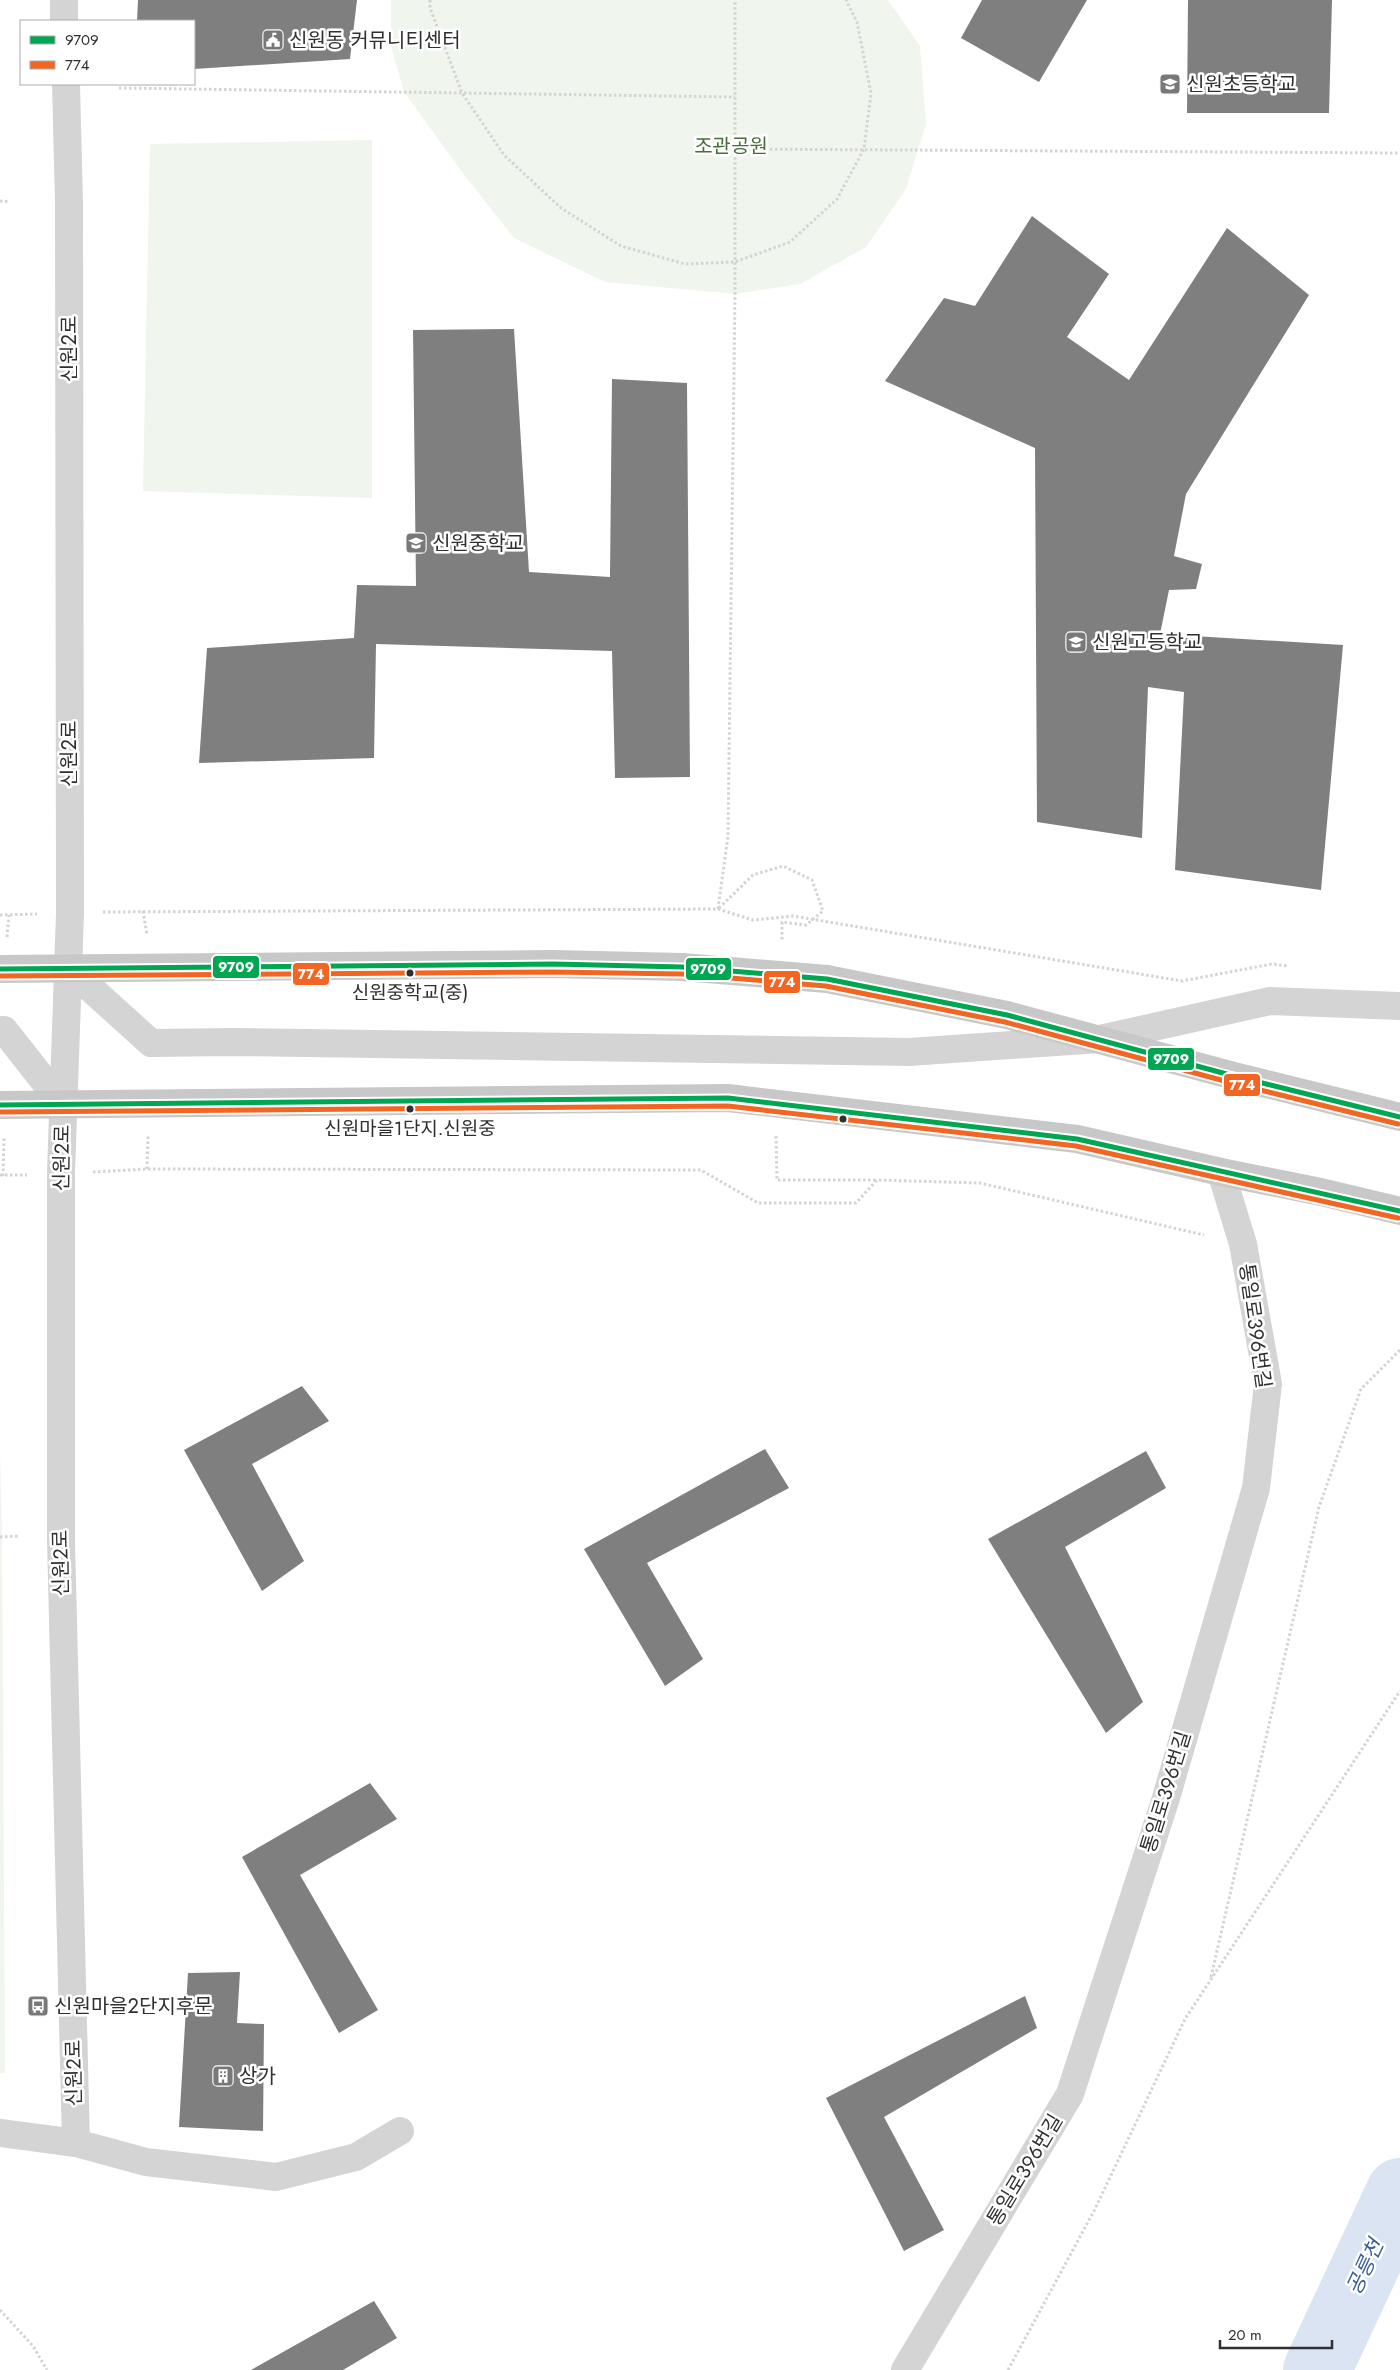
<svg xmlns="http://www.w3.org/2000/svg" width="1400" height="2370" font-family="Jost,'Noto Sans KR',sans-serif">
  <rect width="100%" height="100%" fill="#fff"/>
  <g fill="#f0f6ed">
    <path d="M391 0H888L920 46 926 124 906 189 866 247 800 284 735 294 605 282 514 238 465 176 404 92 391 46Z"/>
    <path d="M372 140V498L143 491 150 144Z"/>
    <path d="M0 1450 2 1537 5 2073H0Z"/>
  </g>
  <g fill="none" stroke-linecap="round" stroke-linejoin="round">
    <path stroke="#dae4f3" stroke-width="68" d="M1317 2370 1400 2192"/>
  </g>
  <g fill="#7f7f7f">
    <path d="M138 0H357L350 59 194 69V21H137Z"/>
    <path d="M982 0H1087L1039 82 961 38Z"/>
    <path d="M1188 0H1332L1329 113H1187Z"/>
    <path d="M1032 216 1109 274 1067 337 1129 380 1227 228 1309 295 1186 494 1174 556 1202 564 1196 589 1169 590 1160 634 1343 645 1321 890 1175 870 1184 692 1148 687 1142 838 1037 822 1035 448 885 381 944 298 975 306Z"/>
    <path d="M514 329 529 572 610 577 612 379 687 383 690 777 615 778 612 651 376 644 374 758 199 763 207 648 354 638 357 585 416 586 413 330Z"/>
    <path d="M302 1386 329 1421 252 1464 304 1561 262 1591 184 1450Z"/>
    <path d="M765 1449 789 1488 647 1563 703 1659 665 1686 584 1549Z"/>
    <path d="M1146 1451 1166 1488 1065 1547 1143 1702 1106 1733 988 1539Z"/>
    <path d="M370 1783 397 1819 300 1875 378 2010 339 2033 242 1857Z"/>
    <path d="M240 1972 237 2023 264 2024 263 2131 179 2127 188 1973Z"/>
    <path d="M1025 1996 1037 2028 884 2117 944 2230 904 2251 826 2098Z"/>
    <path d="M374 2301 397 2338 343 2370H251Z"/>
  </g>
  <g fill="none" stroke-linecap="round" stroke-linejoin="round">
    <g stroke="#d4d4d4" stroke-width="3" stroke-dasharray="2.5 2.5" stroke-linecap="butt">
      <path d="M430 0V8L462 93 504 155 561 208 621 246 685 264 735 262 790 242 837 199 864 149 871 93 857 22 846 0"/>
      <path d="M119 88 735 97"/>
      <path d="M735 149 1400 153"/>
      <path d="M0 201 10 202"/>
      <path d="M719 908 753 875 783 866 812 880 823 911 806 925 782 922V942"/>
      <path d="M718 909 728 836 735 294V0"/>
      <path d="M143 911 147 935"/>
      <path d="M103 912 718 909 753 920 793 916 1182 981 1272 964 1288 966"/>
      <path d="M0 915 37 914"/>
      <path d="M7 937 9 915"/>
      <path d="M776 1136 777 1180H877"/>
      <path d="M147 1169 148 1136"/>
      <path d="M93 1172 147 1169 701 1170 758 1203H856L877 1180 980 1183 1204 1235"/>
      <path d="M0 1175H27"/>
      <path d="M3 1176 4 1138"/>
      <path d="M0 1537 19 1536"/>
      <path d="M1211 1977 1319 1507 1361 1389 1400 1350"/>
      <path d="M0 2310 33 2346 47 2370"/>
      <path d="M1008 2370 1095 2209 1185 2019 1400 1691"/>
    </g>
    <g stroke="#d4d4d4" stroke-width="28">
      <path d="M64 0V21"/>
      <path d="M66 84 69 203 70 913 61 1173V1540L76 2143"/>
      <path d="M68 968 151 1043 232 1042 909 1052 1100 1039 1270 1001 1400 1006"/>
      <path d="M0 1030H4L63 1105"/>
      <path d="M0 2133 76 2143 146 2162 276 2177 356 2157 400 2131"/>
      <path d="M905 2370 1070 2094 1166 1798 1256 1488 1268 1384 1243 1244 1221 1172"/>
    </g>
    <g stroke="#c8c8c8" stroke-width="28">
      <path d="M0 969 553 964 682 967 827 979 1007 1015 1234 1076 1400 1117"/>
      <path d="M0 1105 728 1098 1077 1139 1221 1172 1321 1192 1400 1211"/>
    </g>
    <g stroke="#fff" stroke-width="9">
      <g id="bus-1">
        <path d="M0 969 553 964 682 967 827 979 1007 1015 1234 1076 1400 1117"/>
        <path d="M0 1105 728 1098 1077 1139 1400 1211"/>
      </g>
    </g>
    <g stroke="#fff" stroke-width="9">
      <g id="bus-2">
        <path d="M0 976 553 972 682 974 826 986 1005 1022 1232 1083 1398 1124"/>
        <path d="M0 1112 728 1106 1076 1146 1398 1218"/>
      </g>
    </g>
    <use href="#bus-1" stroke="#00a651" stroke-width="5"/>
    <use href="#bus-2" stroke="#f26522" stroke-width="5"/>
  </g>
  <defs>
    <g id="civic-square" transform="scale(1.125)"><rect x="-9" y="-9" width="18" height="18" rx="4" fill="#787878" stroke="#fff"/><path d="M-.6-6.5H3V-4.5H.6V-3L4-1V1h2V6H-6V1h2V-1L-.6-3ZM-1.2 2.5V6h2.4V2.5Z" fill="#fff"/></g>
    <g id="school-square" transform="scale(1.125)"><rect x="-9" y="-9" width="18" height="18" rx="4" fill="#787878" stroke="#fff"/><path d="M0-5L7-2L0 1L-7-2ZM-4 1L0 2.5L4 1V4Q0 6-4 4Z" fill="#fff"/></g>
    <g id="bus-square" transform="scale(1.125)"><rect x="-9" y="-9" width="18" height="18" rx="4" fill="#787878" stroke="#fff"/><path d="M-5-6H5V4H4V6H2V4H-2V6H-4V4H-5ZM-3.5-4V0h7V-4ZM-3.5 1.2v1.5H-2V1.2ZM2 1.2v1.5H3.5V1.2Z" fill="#fff"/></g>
    <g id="building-square" transform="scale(1.125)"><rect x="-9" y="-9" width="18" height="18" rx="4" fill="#787878" stroke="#fff"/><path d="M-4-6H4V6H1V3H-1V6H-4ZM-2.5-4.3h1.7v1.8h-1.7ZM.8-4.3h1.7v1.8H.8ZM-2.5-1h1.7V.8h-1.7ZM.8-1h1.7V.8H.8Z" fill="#fff"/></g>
  </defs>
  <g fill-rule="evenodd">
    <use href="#civic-square" x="273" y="40"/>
    <use href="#school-square" x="1170" y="84"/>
    <use href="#school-square" x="416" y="543"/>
    <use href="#school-square" x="1076" y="642"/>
    <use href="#bus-square" x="38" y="2006"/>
    <use href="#building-square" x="223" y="2076"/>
  </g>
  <g fill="#303030" stroke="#fff" stroke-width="2">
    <circle cx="410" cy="973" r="4.5"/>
    <circle cx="410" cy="1109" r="4.5"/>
    <circle cx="843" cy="1119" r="4.5"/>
  </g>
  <g text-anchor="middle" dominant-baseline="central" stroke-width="5" stroke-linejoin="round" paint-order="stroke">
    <g font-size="19" fill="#303030" stroke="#fff">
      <text x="410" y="992">신원중학교(중)</text>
      <text x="410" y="1128">신원마을1단지.신원중</text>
    </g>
    <g font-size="20" fill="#303030" stroke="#fff" text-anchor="start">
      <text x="289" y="40">신원동 커뮤니티센터</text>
      <text x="1186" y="84">신원초등학교</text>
      <text x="432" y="543">신원중학교</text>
      <text x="1092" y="642">신원고등학교</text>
      <text x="54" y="2006">신원마을2단지후문</text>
      <text x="239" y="2076">상가</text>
    </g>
    <g font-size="20" fill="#486e3b" stroke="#fff">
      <text x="731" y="146">조관공원</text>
    </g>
    <g font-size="20" fill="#303030" stroke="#fff">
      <text transform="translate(69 349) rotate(-90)">신원2로</text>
      <text transform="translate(69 754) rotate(-90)">신원2로</text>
      <text transform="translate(62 1158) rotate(-89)">신원2로</text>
      <text transform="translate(1255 1326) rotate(82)">통일로396번길</text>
      <text transform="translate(61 1563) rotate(-91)">신원2로</text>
      <text transform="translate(1166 1792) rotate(-73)">통일로396번길</text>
      <text transform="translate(74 2073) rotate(-91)">신원2로</text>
      <text transform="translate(1025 2170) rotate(-59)">통일로396번길</text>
    </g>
    <g font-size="21" font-style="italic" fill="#3a5e96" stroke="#fff">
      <text transform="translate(1365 2267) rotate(-65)">공릉천</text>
    </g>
  </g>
  <g stroke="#fff" stroke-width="2">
    <rect x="212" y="955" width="48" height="24" rx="5" fill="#00a651"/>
    <rect x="685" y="957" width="47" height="24" rx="5" fill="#00a651"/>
    <rect x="292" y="962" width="38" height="24" rx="5" fill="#f26522"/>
    <rect x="763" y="970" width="38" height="24" rx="5" fill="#f26522"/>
    <rect x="1147" y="1047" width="48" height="24" rx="5" fill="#00a651"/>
    <rect x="1223" y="1073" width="38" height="24" rx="5" fill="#f26522"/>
  </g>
  <g font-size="14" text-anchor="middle" font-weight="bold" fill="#fff">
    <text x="236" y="972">9709</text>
    <text x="708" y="974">9709</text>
    <text x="311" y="979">774</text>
    <text x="782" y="987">774</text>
    <text x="1171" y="1064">9709</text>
    <text x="1242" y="1090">774</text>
  </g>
  <rect x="20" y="20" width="175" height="65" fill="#ffffff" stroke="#acacac"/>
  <rect x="30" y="36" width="25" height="8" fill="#00a651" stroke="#acacac"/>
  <text x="65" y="45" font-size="15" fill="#303030">9709</text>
  <rect x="30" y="61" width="25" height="8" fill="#f26522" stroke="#acacac"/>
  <text x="65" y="70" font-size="15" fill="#303030">774</text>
  <path d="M1220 2340v8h112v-8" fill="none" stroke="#303030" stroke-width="2.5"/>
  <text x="1228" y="2340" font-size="15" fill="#303030" stroke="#ffffff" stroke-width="4" paint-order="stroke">20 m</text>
</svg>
